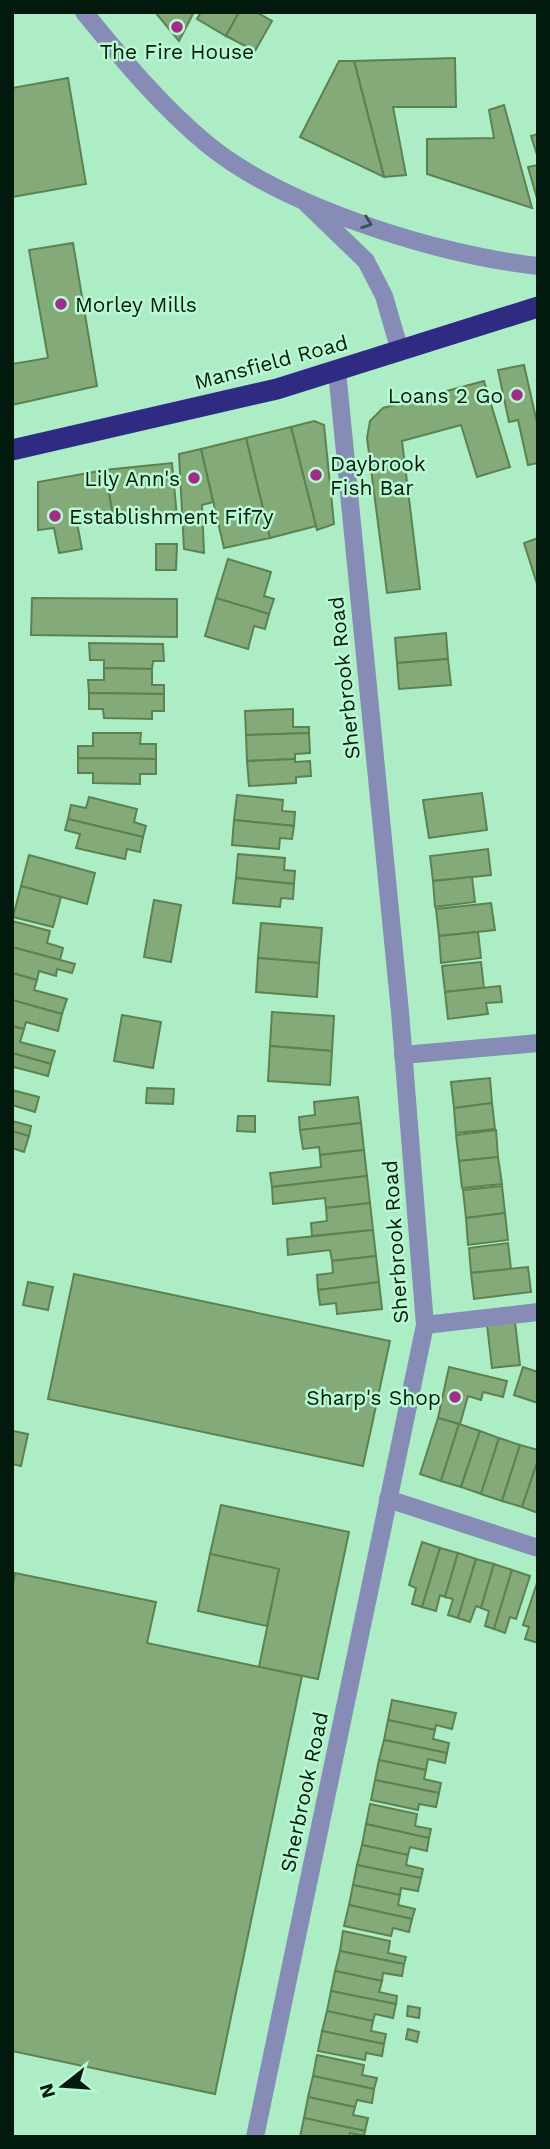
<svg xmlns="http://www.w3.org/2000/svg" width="550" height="2149" font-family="'Work Sans',sans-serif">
  <rect width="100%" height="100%" fill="#acedc6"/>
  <g fill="#85aa79" stroke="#5d8251" stroke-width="2">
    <path d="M155 12H194L179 41Z"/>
    <path d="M201 12H239L226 36 197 19Z"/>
    <path d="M239 12H256L272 21 255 51 226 36Z"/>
    <path d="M455 58 456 107H393L406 175 384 177 354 61Z"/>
    <path d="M339 61H354L384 177 300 137Z"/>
    <path d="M68 78 86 184 12 197V88Z"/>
    <path d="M504 105 532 208 427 174V139L494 138 489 110Z"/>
    <path d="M538 134V158L531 136Z"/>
    <path d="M538 165V202L528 167Z"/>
    <path d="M73 243 97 386 12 405V364L48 358 29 250Z"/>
    <path d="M524 365 538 427V463L528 465 518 420 509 422 498 370Z"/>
    <path d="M484 381 510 467 477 477 461 425 402 441 420 589 387 593 367 438 370 421 383 408Z"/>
    <path d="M314 421 324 425 334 524 317 530 291 427Z"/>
    <path d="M291 427 316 526 270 538 246 438Z"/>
    <path d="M246 438 270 538 224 548 201 449Z"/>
    <path d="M201 449 213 502 202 505 204 553 184 549 179 454Z"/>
    <path d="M172 463 177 517H113L105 470Z"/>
    <path d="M105 470 113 517 77 523 82 549 59 553 54 528 38 530V482Z"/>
    <path d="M538 538V587L524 543Z"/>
    <path d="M156 544H177L176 570H156Z"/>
    <path d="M228 559 271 572 264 596 274 599 269 614 216 598Z"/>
    <path d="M32 598 177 599V637L31 635Z"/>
    <path d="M216 598 269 614 265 629 254 626 248 649 205 636Z"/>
    <path d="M446 633 448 659 397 663 395 638Z"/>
    <path d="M89 643 163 644 164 661H153L152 669 104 668V660H90Z"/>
    <path d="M448 659 451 685 399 689 397 663Z"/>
    <path d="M104 668 152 669V685H164V694L89 693 88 680H104Z"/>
    <path d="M89 693 164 694V711H152V719L104 718 103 709H89Z"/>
    <path d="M293 709V727H309V733L246 735 245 711Z"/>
    <path d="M93 733H141L140 744H156V759L78 758V746H93Z"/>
    <path d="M309 733 310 753 295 754V759L247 761 246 735Z"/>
    <path d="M78 758 156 759V774H140V784L93 783V773H78Z"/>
    <path d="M295 759V762L310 761 311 776 296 777V783L249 786 247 761Z"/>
    <path d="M482 793 487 830 429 838 423 800Z"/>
    <path d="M237 795 283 800 282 811 295 812 294 826 234 820Z"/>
    <path d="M89 797 137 809 134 822 146 826 143 837 68 819 71 805 86 808Z"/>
    <path d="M68 819 143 837 140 852 127 849 125 859 76 848 80 834 65 830Z"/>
    <path d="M234 820 294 826 292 839 280 838 279 849 232 845Z"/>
    <path d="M488 849 491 875 433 881 430 856Z"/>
    <path d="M238 854 285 858 284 870 295 871 294 884 236 878Z"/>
    <path d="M29 855 95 873 87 904 21 886Z"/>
    <path d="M472 877 475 902 435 907 433 881Z"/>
    <path d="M236 878 294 884 293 899 281 898 280 907 233 903Z"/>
    <path d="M21 886 61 897 53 927 13 917Z"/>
    <path d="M154 900 181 905 171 962 144 957Z"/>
    <path d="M491 903 495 930 439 936 436 909Z"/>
    <path d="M12 921 50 931 47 943 63 948 60 960 12 947Z"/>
    <path d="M261 923 322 928 319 963 258 958Z"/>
    <path d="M478 932 481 958 441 963 439 936Z"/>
    <path d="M12 947 75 964 72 973 57 969 56 976 39 971 37 980 12 973Z"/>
    <path d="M258 958 319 963 317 997 256 992Z"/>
    <path d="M481 962 484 988 445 992 442 966Z"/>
    <path d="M12 973 37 980 34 990 67 999 62 1014 12 1000Z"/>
    <path d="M500 986 502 1002 486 1003 488 1014 448 1019 445 992Z"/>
    <path d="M12 1000 62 1014 58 1031 26 1022 24 1029 12 1026Z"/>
    <path d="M272 1012 334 1016 332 1051 270 1046Z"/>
    <path d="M122 1015 161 1022 153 1068 114 1061Z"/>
    <path d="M12 1026 24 1029 20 1042 55 1051 51 1064 12 1053Z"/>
    <path d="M270 1046 332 1051 330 1085 268 1081Z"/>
    <path d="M12 1053 51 1064 48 1076 14 1067 12 1072Z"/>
    <path d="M490 1078 492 1103 454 1108 451 1082Z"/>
    <path d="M147 1088 174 1089 173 1104 146 1103Z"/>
    <path d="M12 1090 39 1097 35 1112 12 1105Z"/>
    <path d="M358 1097 361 1123 300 1130 299 1117 315 1115 314 1102Z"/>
    <path d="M492 1103 495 1129 456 1133 454 1108Z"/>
    <path d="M238 1116H255V1132L237 1131Z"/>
    <path d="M12 1121 31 1126 29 1136 12 1131Z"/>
    <path d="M361 1123 364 1150 320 1155 319 1147 303 1149 300 1130Z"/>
    <path d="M496 1130 498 1157 459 1161 456 1135Z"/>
    <path d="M12 1131 29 1136 24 1152 12 1148Z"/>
    <path d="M364 1150 367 1176 272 1187 270 1173 321 1167 320 1155Z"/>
    <path d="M498 1157 502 1184 462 1188 459 1161Z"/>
    <path d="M367 1176 370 1203 326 1208 325 1198 273 1204 272 1187Z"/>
    <path d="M502 1186 505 1213 466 1218 463 1190Z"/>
    <path d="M370 1203 373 1230 312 1236 311 1223 327 1221 326 1208Z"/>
    <path d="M505 1213 508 1240 468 1245 466 1218Z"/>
    <path d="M373 1230 376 1256 332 1261 330 1250 288 1255 287 1239Z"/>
    <path d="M508 1243 511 1269 471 1273 469 1248Z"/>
    <path d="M376 1256 379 1282 318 1290 317 1275 333 1273 332 1261Z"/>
    <path d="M528 1267 531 1292 474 1299 471 1273Z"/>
    <path d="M74 1274 390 1341 363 1466 48 1399Z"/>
    <path d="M28 1282 53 1287 48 1310 23 1305Z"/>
    <path d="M379 1282 382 1309 337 1314 336 1303 320 1305 318 1290Z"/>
    <path d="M515 1322 520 1365 492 1368 487 1325Z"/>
    <path d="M449 1367 507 1381 503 1397 483 1392 481 1400 468 1396 460 1424 438 1418Z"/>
    <path d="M523 1367 538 1372V1403L514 1395Z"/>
    <path d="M438 1418 459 1424 441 1481 420 1474Z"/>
    <path d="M459 1424 480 1431 461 1487 441 1481Z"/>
    <path d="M13 1431 28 1434 21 1466 12 1464Z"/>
    <path d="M480 1431 499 1438 481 1494 461 1487Z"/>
    <path d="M499 1438 520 1445 502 1501 481 1494Z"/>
    <path d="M520 1445 538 1450V1460L522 1507 502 1501Z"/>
    <path d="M538 1460V1513L522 1507Z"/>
    <path d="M221 1505 349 1532 318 1679 259 1667 279 1569 210 1554Z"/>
    <path d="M422 1542 440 1548 422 1607 412 1604 416 1588 409 1585Z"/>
    <path d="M440 1548 458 1553 445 1597 440 1595 436 1611 422 1607Z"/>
    <path d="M458 1553 476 1559 458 1618 448 1615 453 1599 445 1597Z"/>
    <path d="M210 1554 279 1569 267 1626 198 1611Z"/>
    <path d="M476 1559 494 1564 481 1608 476 1606 470 1622 458 1618Z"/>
    <path d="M494 1564 512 1570 494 1629 485 1626 489 1611 481 1608Z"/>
    <path d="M512 1570 530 1576 516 1619 510 1617 505 1633 494 1629Z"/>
    <path d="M15 1573 156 1602 147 1643 302 1676 215 2094 12 2051V1588Z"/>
    <path d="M538 1580V1643L525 1639 529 1627 523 1625Z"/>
    <path d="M392 1700 456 1713 452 1729 436 1725 435 1730 388 1720Z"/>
    <path d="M388 1720 435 1730 433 1739 449 1743 447 1753 384 1740Z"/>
    <path d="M384 1740 447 1753 445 1763 428 1759 426 1770 379 1760Z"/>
    <path d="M379 1760 426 1770 424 1779 441 1783 439 1793 375 1780Z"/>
    <path d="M375 1780 439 1793 436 1807 419 1804 418 1810 371 1800Z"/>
    <path d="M370 1804 417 1814 415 1826 431 1829 429 1838 366 1824Z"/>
    <path d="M366 1824 429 1838 427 1851 410 1847 408 1855 362 1845Z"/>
    <path d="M362 1845 408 1855 406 1865 423 1869 421 1878 357 1865Z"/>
    <path d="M357 1865 421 1878 418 1891 401 1888 400 1895 353 1885Z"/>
    <path d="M353 1885 400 1895 398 1905 415 1909 412 1919 349 1905Z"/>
    <path d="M349 1905 412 1919 409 1932 393 1928 391 1936 344 1926Z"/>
    <path d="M343 1931 390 1941 388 1953 406 1957 404 1964 340 1951Z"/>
    <path d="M340 1951 404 1964 402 1976 383 1973 382 1981 335 1971Z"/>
    <path d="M335 1971 382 1981 379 1992 397 1996 396 2004 331 1991Z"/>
    <path d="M331 1991 396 2004 393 2018 375 2014 373 2021 327 2011Z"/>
    <path d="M408 2006 420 2008 419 2018 407 2016Z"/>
    <path d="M327 2011 373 2021 371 2031 386 2034 384 2044 322 2031Z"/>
    <path d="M408 2029 419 2032 417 2042 406 2039Z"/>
    <path d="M322 2031 384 2044 382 2056 366 2053 365 2060 318 2051Z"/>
    <path d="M317 2055 364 2065 362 2075 377 2078 374 2089 313 2076Z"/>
    <path d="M313 2076 374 2089 372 2103 357 2100 355 2107 308 2097Z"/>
    <path d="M308 2097 355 2107 353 2115 368 2118 365 2131 304 2118Z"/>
    <path d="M304 2118 365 2131 364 2136 350 2133 349 2137H300Z"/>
  </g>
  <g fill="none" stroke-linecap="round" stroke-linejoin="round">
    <g stroke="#868cb6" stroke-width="18">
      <path d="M84 12C122 59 161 106 207 144 285 208 439 255 538 266"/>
      <path d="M307 204 366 261 384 296 400 351"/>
      <path d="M403 1055 538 1043"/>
      <path d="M425 1325 538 1312"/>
      <path d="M388 1499 538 1548"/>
      <path d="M255 2137 425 1325 400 1012 337 371"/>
    </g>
    <path stroke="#2f2b82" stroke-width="21" d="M12 450 277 389 538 307"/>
  </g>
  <defs><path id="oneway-chevron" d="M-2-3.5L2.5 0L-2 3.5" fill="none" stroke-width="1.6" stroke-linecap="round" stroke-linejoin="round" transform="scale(1.75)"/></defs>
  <use stroke="#3d4d59" href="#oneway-chevron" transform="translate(367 223) rotate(20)"/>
  <g fill="#a12d87" stroke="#b9fad3" stroke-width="2.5">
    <circle cx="177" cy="27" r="7"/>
    <circle cx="61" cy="304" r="7"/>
    <circle cx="517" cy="395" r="7"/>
    <circle cx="316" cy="475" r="7"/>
    <circle cx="194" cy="478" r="7"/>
    <circle cx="55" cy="516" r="7"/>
    <circle cx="455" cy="1397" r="7"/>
  </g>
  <g text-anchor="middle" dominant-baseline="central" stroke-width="5" stroke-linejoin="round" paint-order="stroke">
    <g font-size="21" fill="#021a0d" stroke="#b9fad3" text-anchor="start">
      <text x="177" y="51" text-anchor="middle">The Fire House</text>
      <text x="75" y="304">Morley Mills</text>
      <text x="503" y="395" text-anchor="end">Loans 2 Go</text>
      <text x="330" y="463">Daybrook<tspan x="330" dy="24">Fish Bar</tspan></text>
      <text x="180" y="478" text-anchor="end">Lily Ann's</text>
      <text x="69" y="516">Establishment Fif7y</text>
      <text x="441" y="1397" text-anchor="end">Sharp's Shop</text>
    </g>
    <g font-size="21" fill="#021a0d" stroke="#b9fad3">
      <text transform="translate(271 362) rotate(-15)">Mansfield Road</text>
      <text transform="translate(344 678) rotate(-96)">Sherbrook Road</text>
      <text transform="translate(395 1242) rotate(-94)">Sherbrook Road</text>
      <text transform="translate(304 1792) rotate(-78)">Sherbrook Road</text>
    </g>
  </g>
  <rect width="550" height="2149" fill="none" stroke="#021a0d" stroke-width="28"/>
  <g transform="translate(63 2086) rotate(253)" stroke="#b9fad3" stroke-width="5" paint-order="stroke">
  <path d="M0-5L12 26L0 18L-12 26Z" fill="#021a0d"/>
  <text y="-10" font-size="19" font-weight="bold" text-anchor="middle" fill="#021a0d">N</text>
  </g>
</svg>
